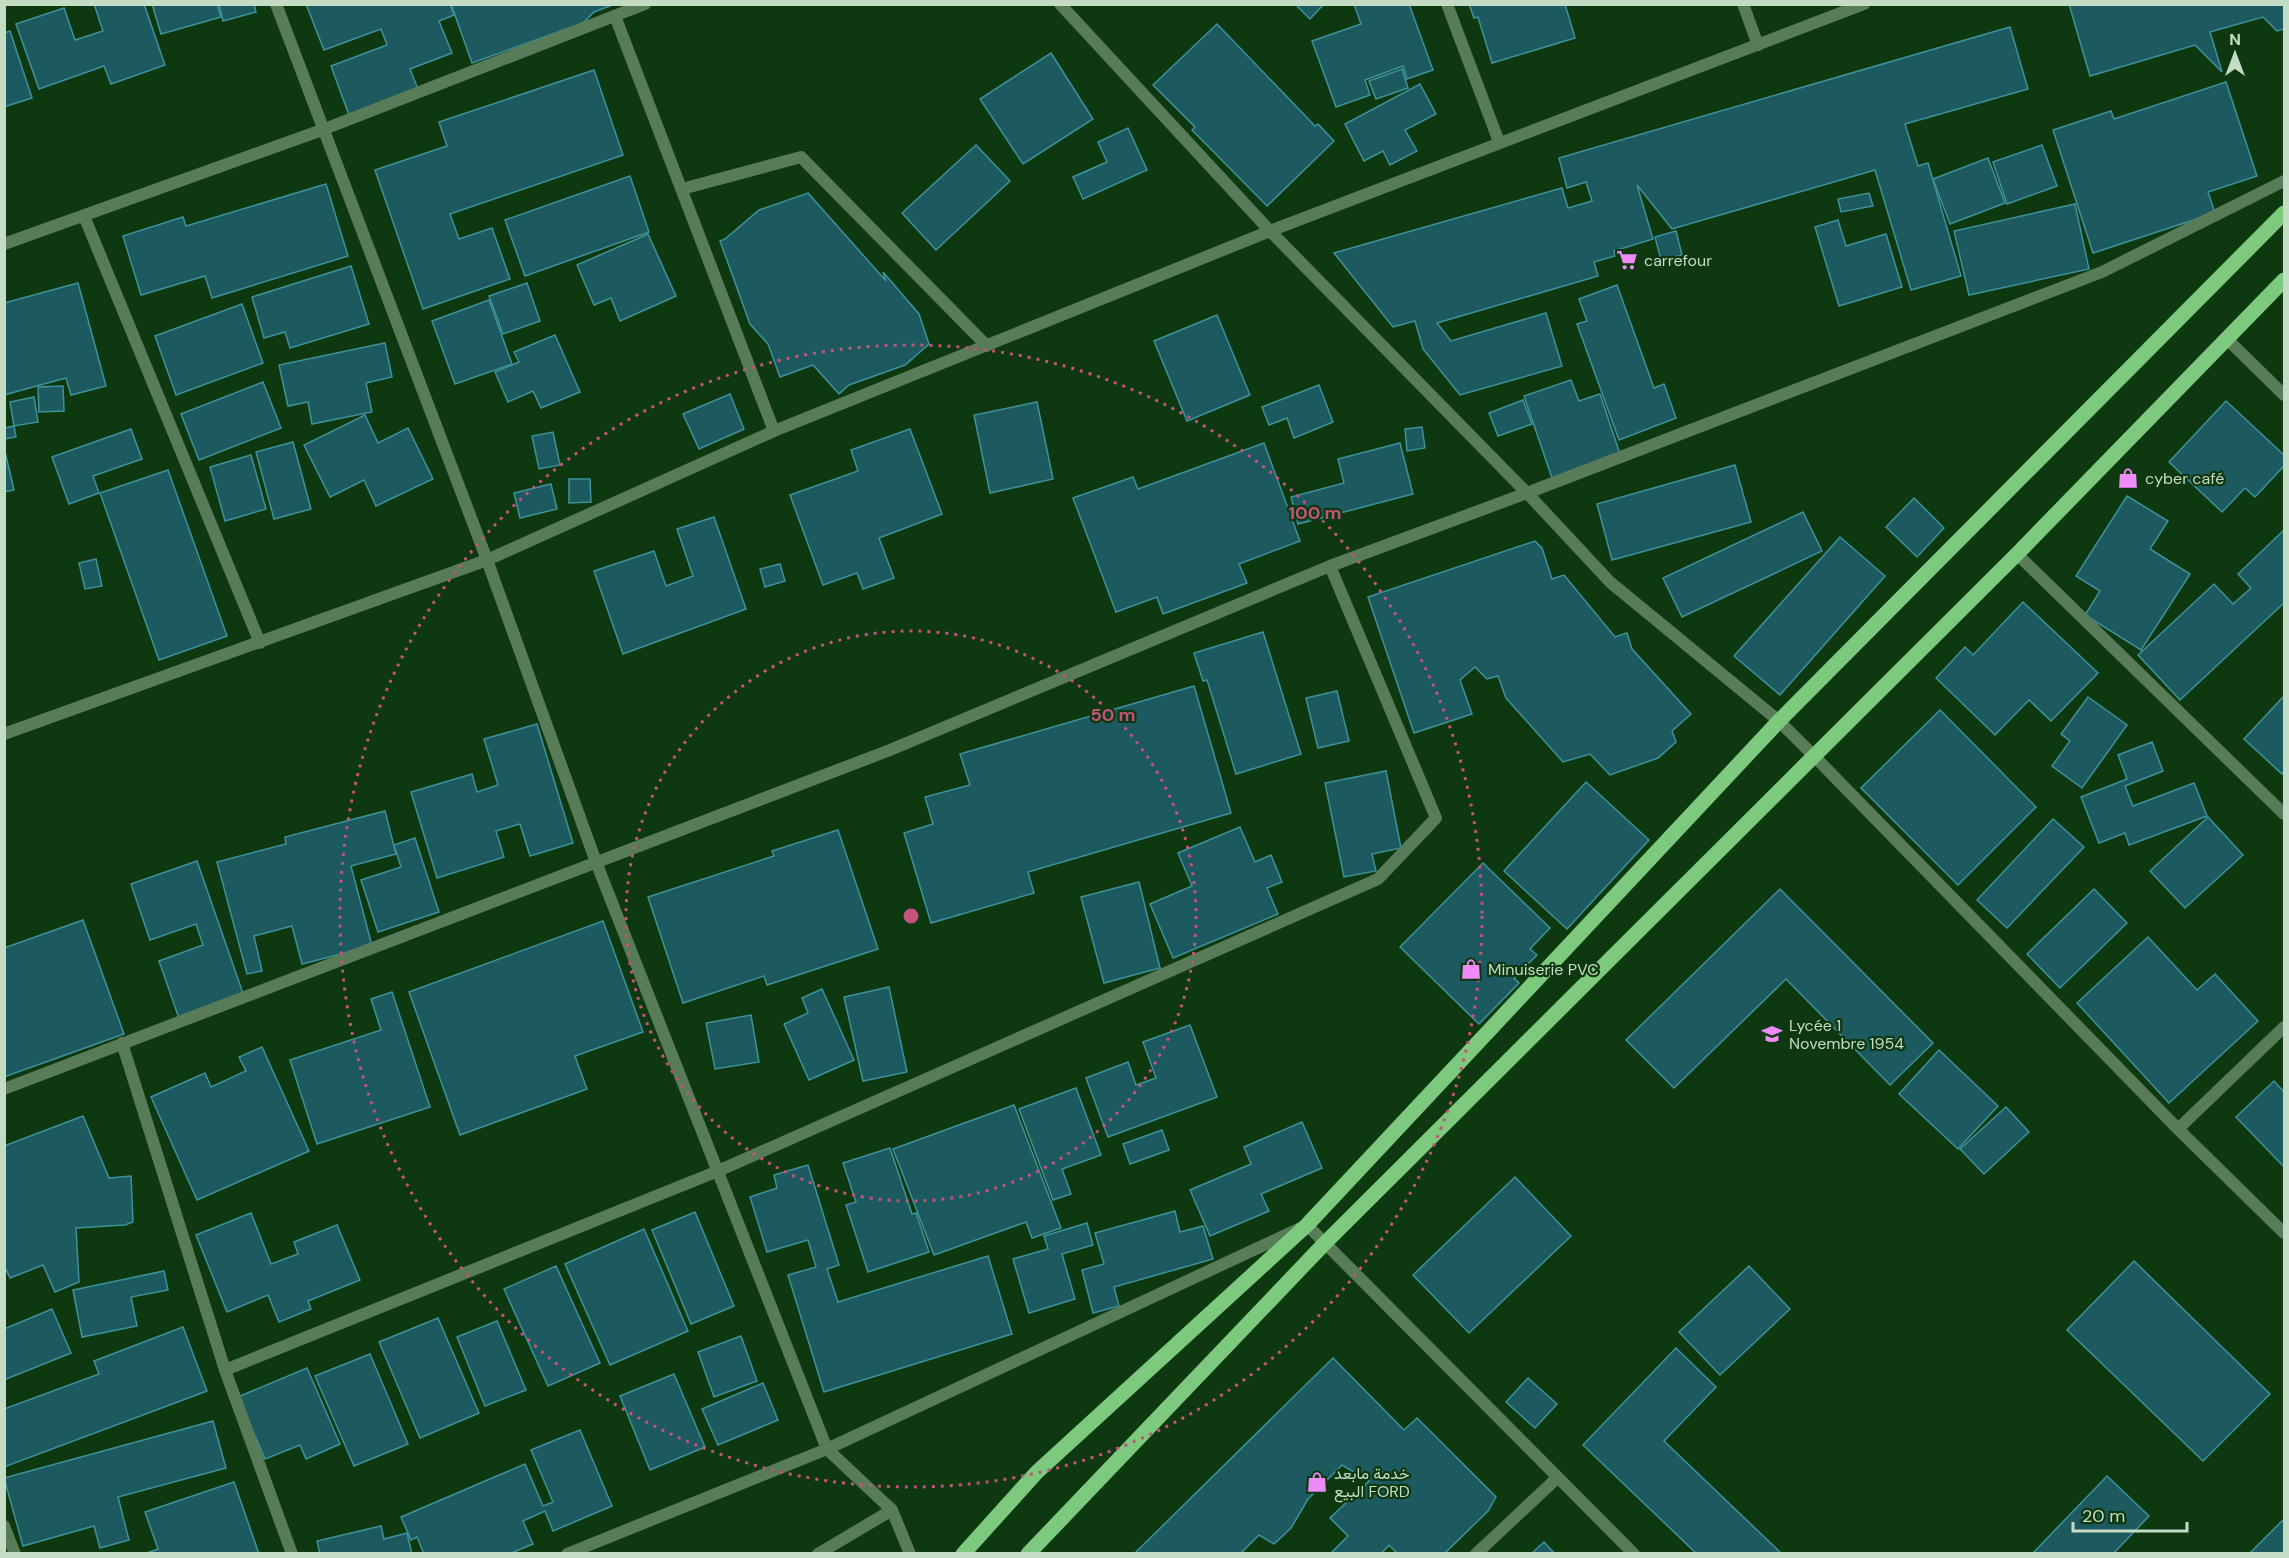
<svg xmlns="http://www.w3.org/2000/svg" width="2289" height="1558" font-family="'DM Sans',Vazirmatn,sans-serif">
  <rect width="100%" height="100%" fill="#0d3810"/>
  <g fill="#1d5a60" stroke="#3e929a" stroke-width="1.5">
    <path d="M94 4H144L165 65 111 84 104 66 39 89 16 24 64 8 75 40 103 31Z"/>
    <path d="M152 4H217L221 17 161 34Z"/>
    <path d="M219 4H254L256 12 223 21Z"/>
    <path d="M306 4H450L454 15 439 21 452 53 410 69 418 89 349 115 331 66 387 45 381 29 324 50Z"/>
    <path d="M451 4H615L594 12 583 23 472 63Z"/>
    <path d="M1295 4H1324L1310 19Z"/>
    <path d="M1354 4H1409L1433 70 1407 79 1403 66 1365 80 1370 95 1336 107 1312 41 1361 24Z"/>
    <path d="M1469 4H1565L1575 38 1492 63 1478 17 1474 18Z"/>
    <path d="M2069 4H2284V29L2277 31 2263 17 2210 32 2222 72 2195 45 2090 76Z"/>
    <path d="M1217 24 1315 126 1318 124 1334 141 1267 206 1192 130 1195 127 1153 85Z"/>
    <path d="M2010 27 2028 89 1905 124 1918 166 1928 163 1961 276 1911 290 1875 170 1672 229 1637 185 1653 239 1614 251 1615 256 1594 262 1598 276 1437 323 1451 341 1546 313 1562 366 1460 395 1423 349 1415 321 1393 327 1334 253 1562 188 1568 208 1592 201 1586 182 1567 188 1559 158Z"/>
    <path d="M10 31 32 98 4 107V33Z"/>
    <path d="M1051 53 1093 119 1023 164 980 99Z"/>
    <path d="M1402 69 1408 88 1376 99 1369 81Z"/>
    <path d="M594 70 623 155 450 214 459 239 492 228 510 279 423 309 375 170 447 146 439 122Z"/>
    <path d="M2226 82 2257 176 2208 192 2215 213 2093 253 2053 130 2111 111 2114 119Z"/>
    <path d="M1420 84 1436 114 1405 130 1417 151 1390 165 1383 151 1364 161 1345 124Z"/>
    <path d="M1128 128 1147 170 1083 199 1073 177 1107 162 1098 142Z"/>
    <path d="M976 145 1010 181 936 250 902 213Z"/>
    <path d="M2042 145 2057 186 2007 204 1993 162Z"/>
    <path d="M1988 158 2005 203 1950 224 1933 179Z"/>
    <path d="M630 176 649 232 525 276 505 220Z"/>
    <path d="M326 184 348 256 212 298 205 276 141 295 123 236 183 217 186 226Z"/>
    <path d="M808 193 886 281 883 272 919 314 929 344 905 365 849 385 839 394 813 365 780 377 768 344 750 324 720 241 725 239 759 210Z"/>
    <path d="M1869 193 1873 206 1841 212 1838 199Z"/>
    <path d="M2075 204 2089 269 1969 295 1954 231Z"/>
    <path d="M1838 220 1846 246 1886 234 1902 287 1839 306 1815 227Z"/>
    <path d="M1676 231 1682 255 1661 260 1655 237Z"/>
    <path d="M648 234 676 296 620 321 611 298 594 305 577 265Z"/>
    <path d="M351 266 369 324 290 348 285 332 264 338 252 297Z"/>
    <path d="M78 283 106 386 71 395 66 378 4 395V303Z"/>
    <path d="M527 283 540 321 503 334 489 296Z"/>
    <path d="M1617 285 1654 388 1664 384 1676 418 1619 440 1577 324 1587 321 1579 299Z"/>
    <path d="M489 300 512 364 455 384 432 321Z"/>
    <path d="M242 304 263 363 176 395 155 336Z"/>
    <path d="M1217 315 1250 395 1187 421 1154 341Z"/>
    <path d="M555 335 580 392 541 408 533 391 508 402 495 372 519 362 514 352Z"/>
    <path d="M385 343 392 377 366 383 372 412 312 424 308 402 288 406 279 365Z"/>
    <path d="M1571 380 1579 401 1600 394 1620 454 1552 478 1524 396Z"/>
    <path d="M263 382 281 428 199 460 181 414Z"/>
    <path d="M1319 385 1333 422 1294 438 1287 418 1269 425 1262 407Z"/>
    <path d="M63 386 64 411 39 412 38 387Z"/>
    <path d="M730 394 744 429 699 449 683 414Z"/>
    <path d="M34 397 38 422 14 426 10 402Z"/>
    <path d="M1523 400 1532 424 1498 436 1489 413Z"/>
    <path d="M2226 401 2284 455V466L2255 497 2245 488 2222 512 2169 462Z"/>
    <path d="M1037 402 1053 479 990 493 974 415Z"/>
    <path d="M365 415 378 443 408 428 433 479 376 506 364 480 330 497 304 445Z"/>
    <path d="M14 426 16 437 4 439V428Z"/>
    <path d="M1422 427 1425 448 1407 451 1405 429Z"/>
    <path d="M131 429 142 459 93 476 99 493 69 504 52 457Z"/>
    <path d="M910 429 942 514 879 538 894 578 863 589 857 573 823 585 790 495 858 471 851 450Z"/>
    <path d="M553 432 560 465 539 469 532 436Z"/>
    <path d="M293 442 311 509 274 519 256 452Z"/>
    <path d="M1264 443 1300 541 1239 564 1247 583 1163 614 1157 597 1116 612 1073 498 1133 477 1138 489Z"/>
    <path d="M1400 443 1413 494 1298 524 1291 497 1344 483 1338 459Z"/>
    <path d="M4 447 14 490 4 492Z"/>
    <path d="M251 455 266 509 225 521 210 467Z"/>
    <path d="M1735 465 1751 522 1612 560 1597 504Z"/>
    <path d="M168 470 227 636 159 660 100 493Z"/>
    <path d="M569 479H590L591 502 569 503Z"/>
    <path d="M551 484 557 509 520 518 514 493Z"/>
    <path d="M2127 496 2168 521 2150 549 2190 574 2141 650 2085 615 2100 591 2076 576Z"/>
    <path d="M1914 498 1944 528 1917 557 1886 527Z"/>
    <path d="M1803 512 1822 551 1682 617 1663 578Z"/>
    <path d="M714 517 746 609 623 654 594 571 654 551 666 586 693 576 677 529Z"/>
    <path d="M2284 530V603L2180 700 2138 655 2214 584 2233 604 2251 588 2238 574Z"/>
    <path d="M1840 537 1885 576 1780 695 1734 656Z"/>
    <path d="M1535 541 1542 548 1552 579 1564 575 1615 637 1627 633 1632 649 1691 714 1672 731 1676 742 1658 758 1610 775 1590 754 1563 762 1506 698 1498 676 1487 679 1475 667 1460 680 1472 714 1414 733 1368 597Z"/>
    <path d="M96 559 102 586 85 589 79 563Z"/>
    <path d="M780 564 785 581 765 587 760 569Z"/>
    <path d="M2023 602 2098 673 2051 721 2029 700 1995 735 1936 678 1965 647 1973 655Z"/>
    <path d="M1263 632 1301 754 1236 774 1207 680 1203 681 1194 653Z"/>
    <path d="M1194 686 1231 813 1028 872 1034 893 931 923 904 833 933 824 925 797 970 785 960 754Z"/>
    <path d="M1337 691 1349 741 1318 748 1306 698Z"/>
    <path d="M2284 696V771L2282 774 2244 739Z"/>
    <path d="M2088 697 2127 725 2082 788 2052 766 2070 741 2061 734Z"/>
    <path d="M1940 710 2036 807 1958 885 1861 788Z"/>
    <path d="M537 724 573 843 530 856 520 824 496 831 504 857 437 878 411 792 472 774 477 792 498 785 484 739Z"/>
    <path d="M2152 742 2163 771 2125 786 2133 806 2194 783 2207 816 2129 845 2125 833 2099 843 2081 797 2127 779 2118 755Z"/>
    <path d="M1386 771 1401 848 1372 854 1376 871 1344 877 1325 783Z"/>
    <path d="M1586 782 1649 840 1567 929 1504 871Z"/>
    <path d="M385 811 396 854 351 866 372 946 302 964 292 926 254 936 262 971 247 974 217 862 286 844 285 837Z"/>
    <path d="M2208 817 2243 855 2185 908 2150 871Z"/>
    <path d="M2053 819 2084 847 2007 928 1977 900Z"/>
    <path d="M1240 827 1255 862 1271 855 1282 882 1267 888 1278 914 1173 958 1150 904 1192 886 1178 853Z"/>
    <path d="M838 830 878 949 767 985 764 976 683 1003 648 897 774 856 772 851Z"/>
    <path d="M415 838 439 912 378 932 361 880 401 867 394 845Z"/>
    <path d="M197 861 245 999 180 1021 159 961 203 945 196 924 150 940 131 884Z"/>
    <path d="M1483 863 1550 928 1530 949 1537 955 1514 978 1519 983 1479 1024 1400 947Z"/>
    <path d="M1139 882 1160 968 1104 983 1081 897Z"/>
    <path d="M1780 889 1933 1043 1890 1085 1786 979 1674 1088 1626 1040Z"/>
    <path d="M2094 889 2127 923 2060 988 2027 954Z"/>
    <path d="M83 920 124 1034 4 1077V948Z"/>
    <path d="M603 921 643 1032 575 1056 587 1089 460 1135 409 992Z"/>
    <path d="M2148 937 2197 990 2215 974 2258 1021 2169 1103 2077 1003Z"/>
    <path d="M889 987 907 1072 863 1081 844 997Z"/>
    <path d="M822 989 854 1060 809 1080 784 1024 808 1013 802 998Z"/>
    <path d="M392 992 430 1107 317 1144 290 1060 381 1030 371 999Z"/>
    <path d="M751 1015 759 1062 715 1069 706 1023Z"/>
    <path d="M1190 1025 1217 1097 1108 1137 1086 1078 1128 1062 1136 1085 1156 1078 1143 1042Z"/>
    <path d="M262 1047 309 1151 197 1200 151 1097 205 1073 211 1087 246 1071 239 1057Z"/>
    <path d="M1939 1050 1998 1106 1958 1149 1899 1094Z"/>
    <path d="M2274 1081 2284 1092V1167L2236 1117Z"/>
    <path d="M1076 1088 1101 1155 1062 1169 1071 1194 1053 1200 1019 1109Z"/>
    <path d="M1014 1105 1061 1228 1032 1238 1026 1222 934 1255 893 1149Z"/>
    <path d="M2006 1107 2029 1132 1984 1174 1960 1149Z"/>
    <path d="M83 1116 109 1178 131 1176 133 1222 125 1225 76 1228 79 1282 55 1292 43 1265 10 1278 4 1265V1146Z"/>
    <path d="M1302 1122 1322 1168 1261 1194 1269 1211 1210 1236 1190 1190 1251 1164 1244 1147Z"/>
    <path d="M1162 1130 1169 1150 1130 1164 1123 1144Z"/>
    <path d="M890 1148 912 1214 916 1213 929 1252 868 1272 846 1205 856 1202 843 1163Z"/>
    <path d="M808 1165 839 1265 827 1269 838 1302 988 1256 1012 1334 824 1392 788 1275 816 1267 808 1240 767 1252 750 1197 777 1188 774 1175Z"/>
    <path d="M1515 1177 1571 1236 1469 1333 1413 1275Z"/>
    <path d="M1175 1211 1180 1232 1203 1226 1213 1259 1114 1287 1119 1306 1093 1313 1082 1270 1104 1264 1095 1233Z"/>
    <path d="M695 1212 734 1306 691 1324 652 1230Z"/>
    <path d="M251 1213 271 1264 298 1254 294 1242 337 1225 360 1280 308 1301 311 1309 279 1322 268 1295 227 1312 196 1235Z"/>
    <path d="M1087 1223 1093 1245 1062 1254 1075 1299 1029 1313 1013 1259 1048 1249 1044 1236Z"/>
    <path d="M644 1229 688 1331 610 1365 565 1264Z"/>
    <path d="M2134 1261 2270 1394 2203 1461 2067 1330Z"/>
    <path d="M556 1266 600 1363 548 1386 504 1289Z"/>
    <path d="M1749 1266 1790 1309 1720 1375 1679 1332Z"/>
    <path d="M164 1271 168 1290 131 1297 137 1326 82 1337 73 1290Z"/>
    <path d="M52 1309 71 1353 4 1380V1329Z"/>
    <path d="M438 1318 479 1413 420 1438 379 1342Z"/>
    <path d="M497 1321 526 1390 485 1406 457 1337Z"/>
    <path d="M183 1327 207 1391 4 1467V1409L99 1374 94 1361Z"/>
    <path d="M741 1336 757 1381 714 1397 698 1352Z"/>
    <path d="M1676 1348 1716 1387 1664 1441 1782 1554H1697L1583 1445Z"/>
    <path d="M370 1354 408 1444 354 1466 315 1376Z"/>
    <path d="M1333 1358 1404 1430 1417 1418 1496 1497 1488 1511 1444 1554H1398L1389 1545 1381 1554H1330L1348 1536 1330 1518 1369 1481 1342 1465 1308 1499 1291 1528 1274 1544 1259 1535 1240 1554H1134Z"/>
    <path d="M307 1368 340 1444 306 1459 300 1445 265 1459 238 1397Z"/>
    <path d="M674 1374 705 1447 650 1470 620 1396Z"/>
    <path d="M1528 1378 1557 1404 1535 1428 1506 1402Z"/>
    <path d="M763 1383 778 1420 718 1445 702 1409Z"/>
    <path d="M213 1421 226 1468 118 1497 129 1540 100 1548 94 1526 23 1546 4 1478Z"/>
    <path d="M580 1430 612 1506 553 1531 545 1511 523 1521 533 1544 509 1554H424L417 1537 411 1540 401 1517 525 1464 543 1506 553 1502 531 1450Z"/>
    <path d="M2107 1476 2149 1516 2113 1554H2032Z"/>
    <path d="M234 1482 259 1554H144L158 1549 145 1512Z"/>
    <path d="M2284 1519V1554H2249Z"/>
    <path d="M381 1526 384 1539 407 1533 412 1554H320L317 1541Z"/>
    <path d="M1544 1542 1555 1554H1531Z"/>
  </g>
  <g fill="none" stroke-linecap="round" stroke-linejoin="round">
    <g stroke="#587c57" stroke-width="12">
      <path d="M276 4 487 560 596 862 827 1449 892 1510 910 1554"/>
      <path d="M1060 4 1270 231 1527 493 1610 582 1779 721 1815 757"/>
      <path d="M1447 4 1499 142"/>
      <path d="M1743 4 1758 45"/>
      <path d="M615 16 774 431"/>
      <path d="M682 189 801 157 987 346"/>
      <path d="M84 216 260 643"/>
      <path d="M4 244 322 130 645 4"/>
      <path d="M2228 340 2284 395"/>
      <path d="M2017 554 2284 814"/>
      <path d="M4 734 487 560 774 431 1270 231 1864 4"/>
      <path d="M122 1043 225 1370 292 1554"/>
      <path d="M4 1089 890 750 1330 566 1527 493 2102 272 2284 181"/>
      <path d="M2178 1129 2284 1027"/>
      <path d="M225 1370 718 1171 1378 879 1436 818 1330 566"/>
      <path d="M4 1526 15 1554"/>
      <path d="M567 1554 827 1449 1307 1225 1634 1554"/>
      <path d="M818 1554 892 1510"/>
      <path d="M1476 1554 1557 1478"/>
    </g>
    <path stroke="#587c57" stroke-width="12" d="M1815 757 2178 1129 2284 1233"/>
    <g stroke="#7dc97d" stroke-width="15">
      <path d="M963 1554 1037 1472 1307 1225 1779 721 2284 213"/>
      <path d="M1028 1554 1325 1243 2017 554 2284 280"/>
    </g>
  </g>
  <g fill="none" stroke="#c3537a" stroke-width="3" stroke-dasharray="3 6">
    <circle cx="911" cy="916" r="285"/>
    <circle cx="911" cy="916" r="571"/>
  </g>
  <defs>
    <g id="supermarket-bare" transform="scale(1.62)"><path d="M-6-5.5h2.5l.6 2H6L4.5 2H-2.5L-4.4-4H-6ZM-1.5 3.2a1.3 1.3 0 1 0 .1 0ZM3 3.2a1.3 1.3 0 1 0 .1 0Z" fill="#ee8bf7" stroke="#0d3810" stroke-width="2.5" paint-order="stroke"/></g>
    <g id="shop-bare" transform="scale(1.62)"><path d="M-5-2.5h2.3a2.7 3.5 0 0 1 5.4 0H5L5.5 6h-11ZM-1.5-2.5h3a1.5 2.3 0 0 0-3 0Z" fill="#ee8bf7" stroke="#0d3810" stroke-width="2.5" paint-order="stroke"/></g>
    <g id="school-bare" transform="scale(1.62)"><path d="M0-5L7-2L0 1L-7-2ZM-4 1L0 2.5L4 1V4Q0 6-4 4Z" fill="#ee8bf7" stroke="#0d3810" stroke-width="2.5" paint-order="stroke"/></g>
  </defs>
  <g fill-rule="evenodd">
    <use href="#supermarket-bare" x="1627" y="260"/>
    <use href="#shop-bare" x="2128" y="478"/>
    <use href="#shop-bare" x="1471" y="969"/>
    <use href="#school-bare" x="1772" y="1034"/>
    <use href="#shop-bare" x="1317" y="1482"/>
  </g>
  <g text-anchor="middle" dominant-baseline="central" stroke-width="4.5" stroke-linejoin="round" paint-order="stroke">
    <g font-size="16" fill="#c5dcc4" stroke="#0d3810" text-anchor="start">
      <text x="1644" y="260">carrefour</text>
      <text x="2145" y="478">cyber café</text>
      <text x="1488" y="969">Minuiserie PVC</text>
      <text x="1789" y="1025">Lycée 1<tspan x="1789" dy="18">Novembre 1954</tspan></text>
      <text x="1334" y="1473">خدمة مابعد<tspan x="1334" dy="18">البيع FORD</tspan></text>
    </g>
  </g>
  <circle cx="911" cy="916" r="9" fill="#c3537a" stroke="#0d3810" stroke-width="3"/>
  <g font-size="18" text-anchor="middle" font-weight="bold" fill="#c3537a" stroke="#0d3810" stroke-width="4.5" stroke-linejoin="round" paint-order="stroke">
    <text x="1315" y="519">100 m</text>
    <text x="1113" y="721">50 m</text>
  </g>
  <rect width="2289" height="1558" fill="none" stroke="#c5dcc4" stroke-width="12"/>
  <g transform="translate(2235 54)" stroke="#0d3810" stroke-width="4.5" paint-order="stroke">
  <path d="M0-4.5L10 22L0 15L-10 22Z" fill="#c5dcc4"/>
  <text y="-9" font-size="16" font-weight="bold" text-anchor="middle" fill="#c5dcc4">N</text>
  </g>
  <path d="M2073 1522v9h114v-9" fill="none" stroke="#c5dcc4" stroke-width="3"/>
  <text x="2082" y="1522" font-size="18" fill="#c5dcc4" stroke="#0d3810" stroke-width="4.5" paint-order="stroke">20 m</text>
</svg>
